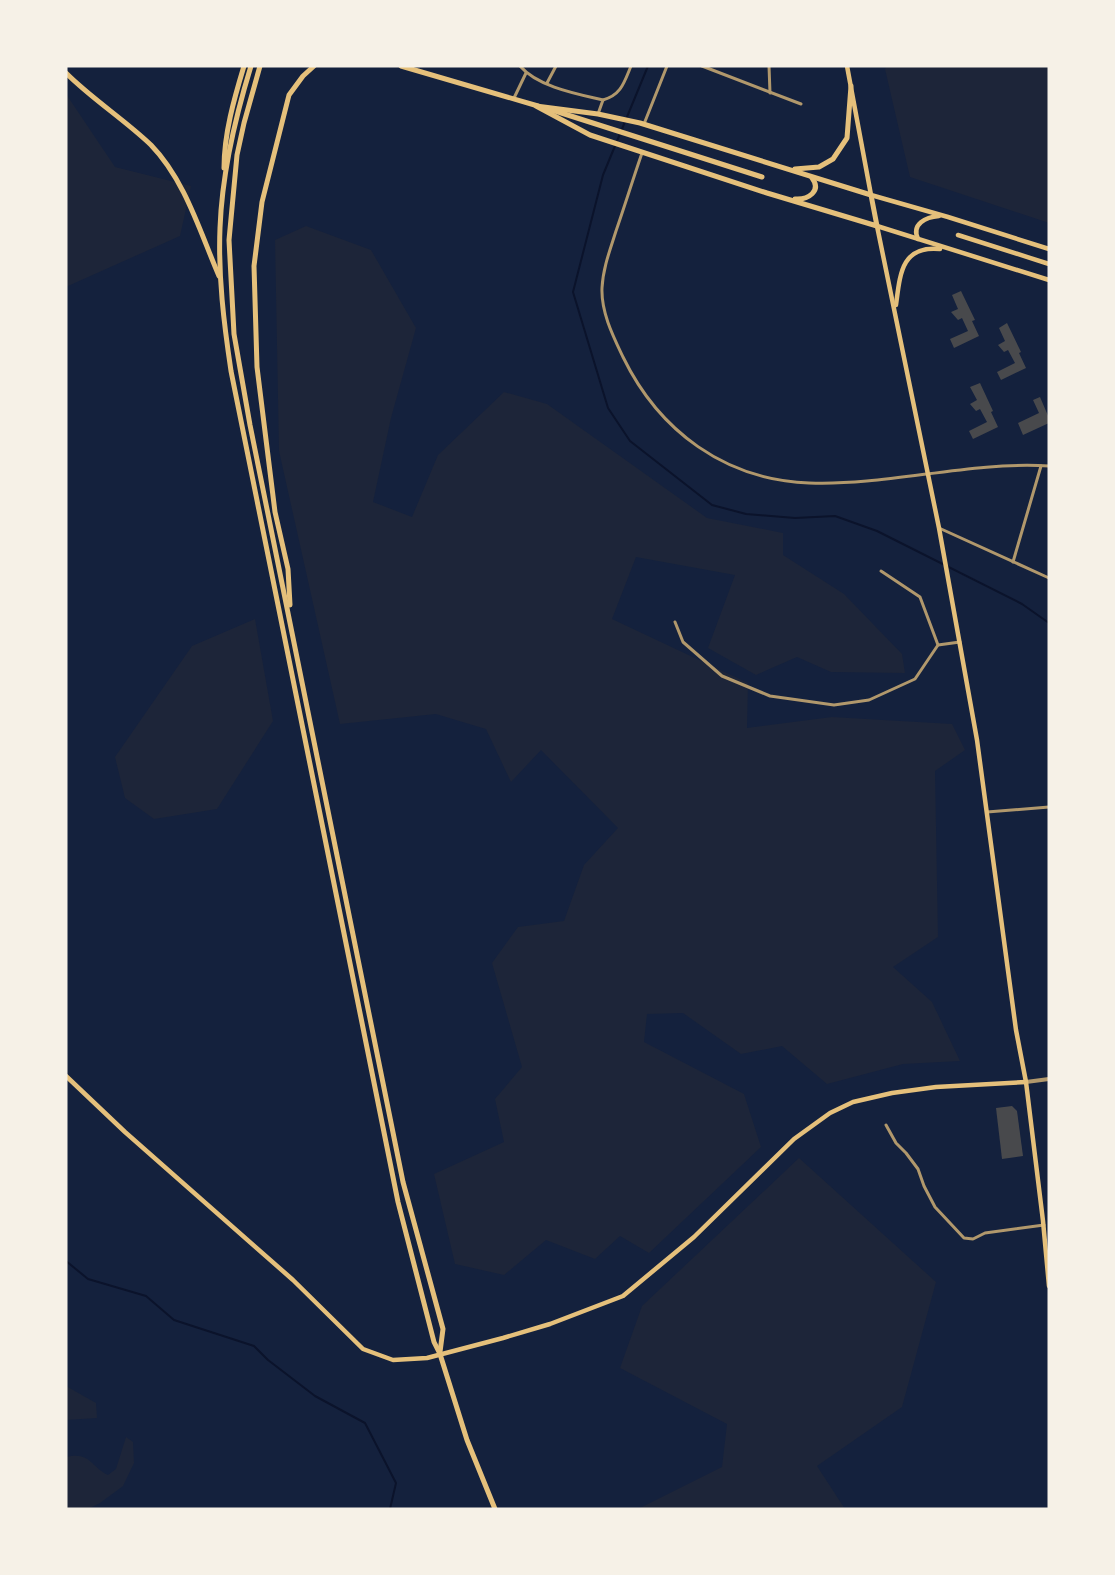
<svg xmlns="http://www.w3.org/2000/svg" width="1115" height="1575" font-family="'Exo 2',sans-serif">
  <rect width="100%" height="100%" fill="#14213d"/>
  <g fill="#1d2539">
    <path d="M887 66H1049V223L910 177 885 69Z"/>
    <path d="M66 94 115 167 191 186 180 236 68 286 66 285Z"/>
    <path d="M306 226 371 250 416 328 391 418 373 502 412 517 438 455 504 392 547 404 707 518 783 533V555L844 594 902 654 905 673 831 672 797 657 756 675 708 648 735 575 636 557 612 619 748 683 747 728 832 717 952 724 965 750 935 771 938 937 893 967 932 1002 960 1061 903 1064 827 1084 782 1046 741 1054 683 1013 647 1014 644 1042 744 1094 761 1147 649 1253 620 1236 595 1259 546 1240 504 1275 455 1264 434 1174 504 1142 495 1099 522 1067 492 963 518 927 564 921 584 865 618 828 541 750 511 782 486 729 436 714 340 724 279 451 275 240Z"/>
    <path d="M255 619 273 721 217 809 154 819 125 798 115 757 192 646Z"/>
    <path d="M799 1158 936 1282 902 1407 817 1466 845 1509H638L722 1467 727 1424 620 1368 642 1306Z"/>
    <path d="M66 1386 96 1403 97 1418 66 1420Z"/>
    <path d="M126 1437 133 1442 134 1463 123 1486 100 1503 88 1509H66V1457C90 1451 91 1467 108 1475L116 1469Z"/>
  </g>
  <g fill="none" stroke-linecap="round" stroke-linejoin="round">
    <g stroke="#0b132b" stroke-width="2">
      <path d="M648 66 603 175 573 292 608 408 630 441 712 505 746 514 795 518 835 516 877 531 1022 604 1049 623"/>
      <path d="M66 1261 88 1279 146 1296 174 1320 254 1346 268 1360 315 1396 365 1423 396 1483 390 1509"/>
    </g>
  </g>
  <g fill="#48494c">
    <path d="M961 291 975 320 972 321 979 336 954 348 950 339 968 331 962 318 958 320 951 312 958 309 952 295Z"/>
    <path d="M1007 323 1021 352 1019 353 1026 368 1001 380 997 372 1015 363 1008 350 1004 352 998 345 1005 341 999 328Z"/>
    <path d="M980 383 993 411 991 412 998 427 973 439 969 431 987 422 980 409 976 411 970 404 977 400 970 387Z"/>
    <path d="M1040 397 1049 418V423L1023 435 1018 423 1039 413 1033 400Z"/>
    <path d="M1012 1106 1017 1111 1023 1156 1002 1159 996 1108Z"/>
  </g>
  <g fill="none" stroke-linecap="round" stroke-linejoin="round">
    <g stroke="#b1986c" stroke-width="3">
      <path d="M520 66C538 87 577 94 603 100L598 114"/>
      <path d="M702 66 801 104"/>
      <path d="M769 66 770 93"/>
      <path d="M547 83 556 66"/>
      <path d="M514 98 526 73"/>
      <path d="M603 100C621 95 624 83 631 66"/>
      <path d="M644 124 667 66"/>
      <path d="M642 153C633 179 625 205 616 231 610 250 603 268 602 288 601 312 613 336 623 357 659 431 725 480 809 483 889 486 968 461 1049 466"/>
      <path d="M939 528 1049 578"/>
      <path d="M1013 562 1041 466"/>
      <path d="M881 571 920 597 938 645"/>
      <path d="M675 622 683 642 722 676 770 696 834 705 869 700 915 679 938 645 960 642"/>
      <path d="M987 812 1049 807"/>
      <path d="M886 1125 896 1143 906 1153 918 1169 924 1186 935 1207 964 1238 973 1239 985 1233 1044 1225"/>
    </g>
    <path stroke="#b1986c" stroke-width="4" d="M1026 1082 1049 1079"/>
    <g stroke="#e5c07b" stroke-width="4.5">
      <path d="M847 66 871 195 948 217 1049 249"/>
      <path d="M958 235 1049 264"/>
      <path d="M918 239C911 224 926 217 939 216"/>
      <path d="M1049 280 877 226 939 528 977 740 1016 1030 1026 1082 1043 1221 1049 1286"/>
      <path d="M896 305C900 275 901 245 940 249"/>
      <path d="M66 1076 125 1132 293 1280 363 1349 393 1360 427 1358 503 1338 550 1324 623 1296 694 1237 794 1139 830 1113 853 1102 892 1093 936 1087 1026 1082"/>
    </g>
    <g stroke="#e5c07b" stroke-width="5">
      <path d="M251 66C235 118 222 173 220 228 218 276 224 324 231 371L398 1202 434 1342 440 1354 467 1440 495 1509"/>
      <path d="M260 66 244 123 237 155 229 240 234 334 250 425 403 1182 443 1329 440 1352"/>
      <path d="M401 66 538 106"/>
      <path d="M66 73C92 99 125 120 151 145 185 180 200 232 219 276"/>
      <path d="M536 106 598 114 640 123 871 195 877 226 767 193 590 135Z"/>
      <path d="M552 110 762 177"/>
      <path d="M224 168C224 134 234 99 244 66"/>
      <path d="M795 169 819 167 833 159 847 138 851 86"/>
      <path d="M795 199C808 200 822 191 812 178"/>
      <path d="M290 605 288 569 275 512 257 367 254 266 262 202 289 95 303 76 314 66"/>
    </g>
  </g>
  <rect width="1115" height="1575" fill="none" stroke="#f6f1e7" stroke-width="135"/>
</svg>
